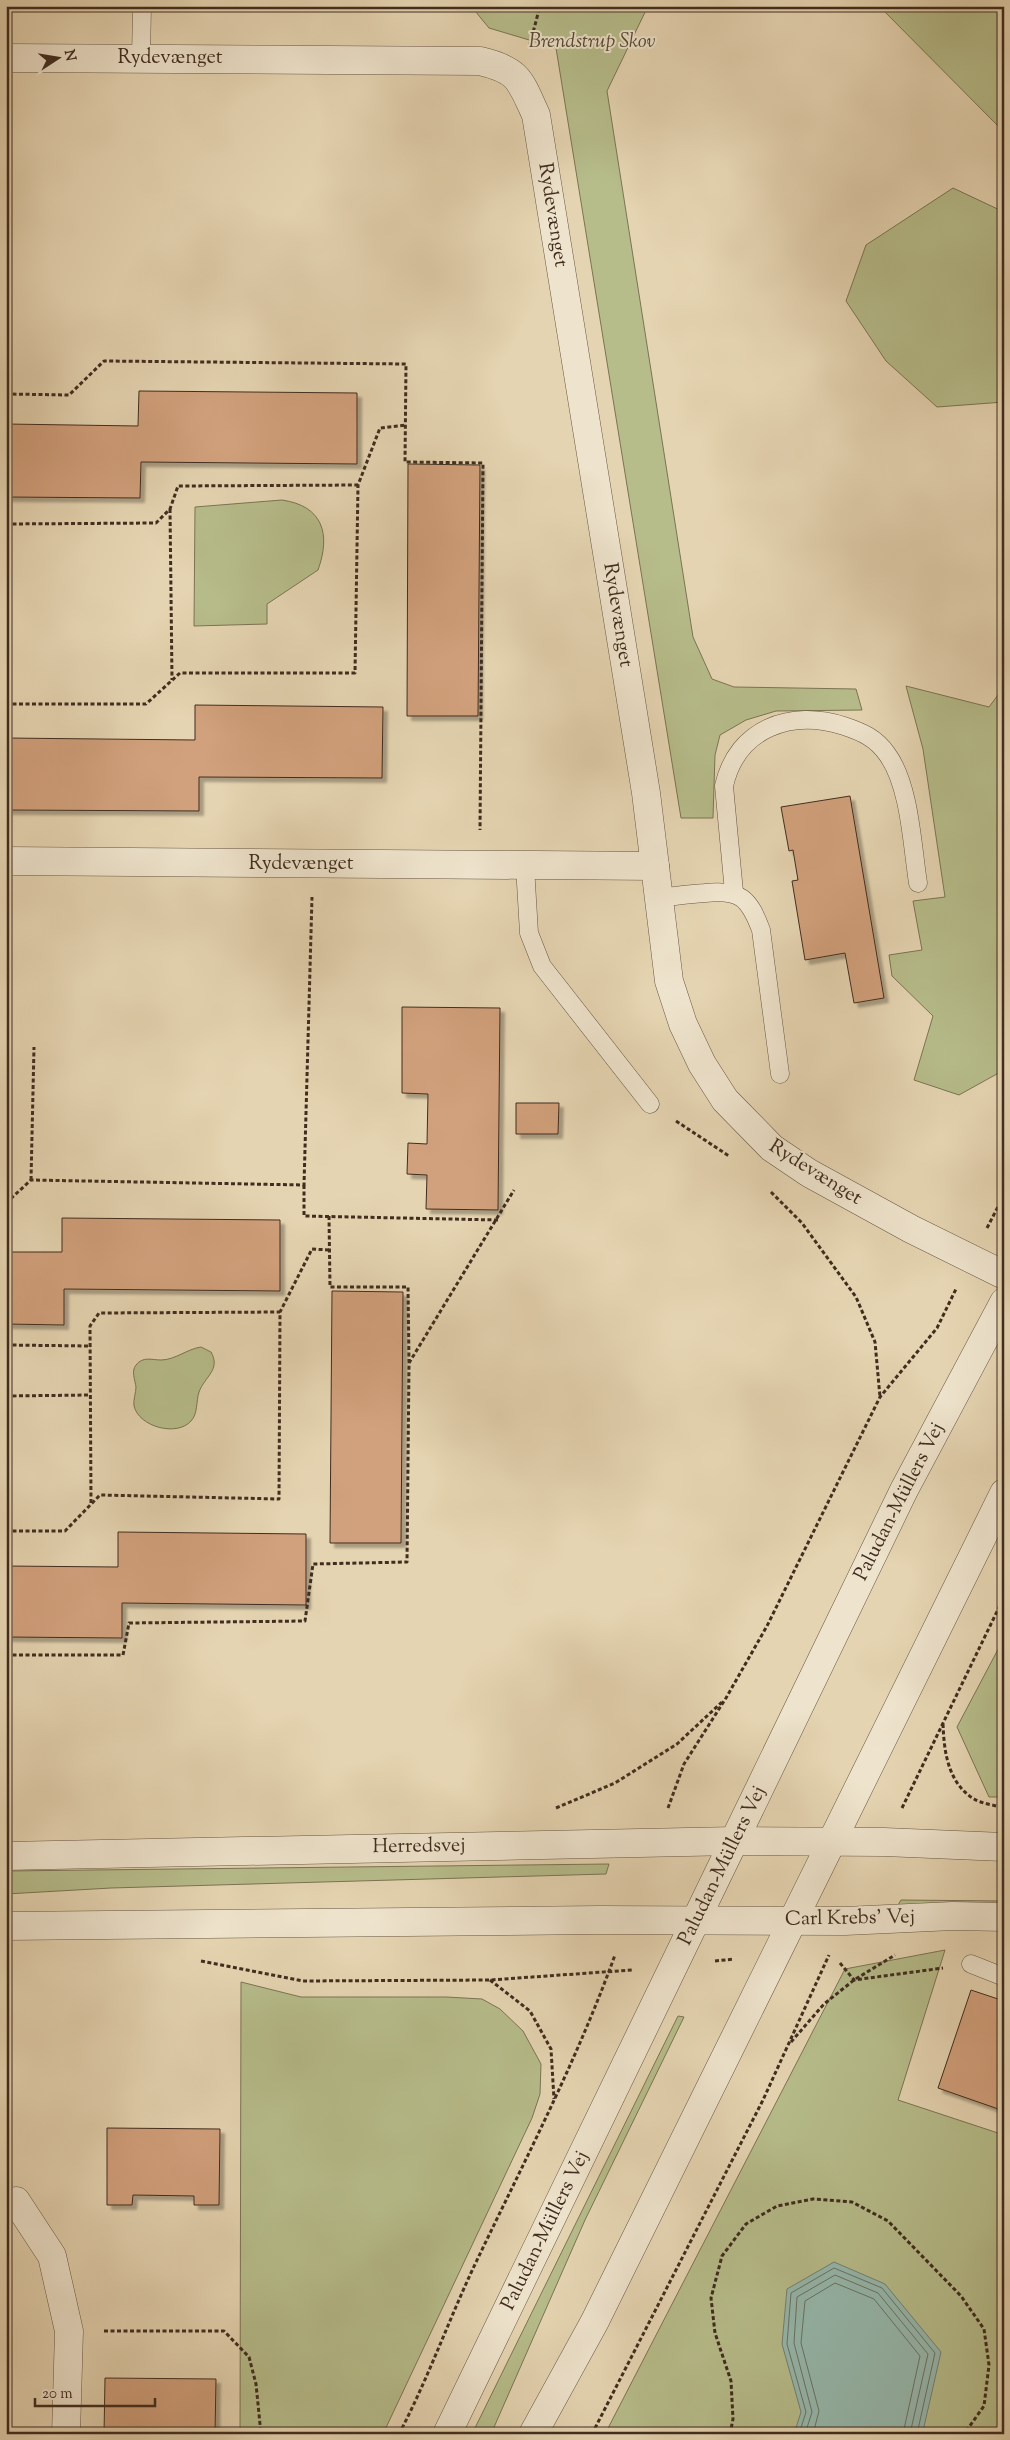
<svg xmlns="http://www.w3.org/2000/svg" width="1010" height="2440" font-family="'Sorts Mill Goudy',serif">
  <defs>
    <filter id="shadow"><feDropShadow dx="4.5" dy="4.5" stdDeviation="1" flood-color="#0004"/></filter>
  </defs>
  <rect width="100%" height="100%" fill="#e5d4b1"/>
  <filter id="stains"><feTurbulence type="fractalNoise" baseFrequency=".004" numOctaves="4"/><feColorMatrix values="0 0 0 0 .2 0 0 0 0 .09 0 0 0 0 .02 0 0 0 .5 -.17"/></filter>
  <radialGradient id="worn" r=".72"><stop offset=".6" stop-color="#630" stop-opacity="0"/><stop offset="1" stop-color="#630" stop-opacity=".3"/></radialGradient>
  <g fill="#b6bc8a" stroke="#7b7454">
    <path d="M471 6H648L607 91 693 637 712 679 734 687 856 689 862 710 776 711 746 720 720 735 715 755 713 818H681L556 48 489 28Z"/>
    <path d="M879 6H1004V132Z"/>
    <path d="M953 188 1004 212V402L937 407 886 361 846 301 866 245Z"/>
    <path d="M282 500C323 506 331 534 318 570L267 604V624L194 626 195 507Z"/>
    <path d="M906 686 989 707 1004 687V1070L959 1095 914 1080 933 1016 892 976 889 955 922 950 913 901 945 897 923 749Z"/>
    <path d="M201 1347 211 1352C221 1370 205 1376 199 1392 196 1401 198 1414 191 1421 177 1437 139 1427 134 1406 133 1400 136 1393 136 1387 135 1380 131 1371 136 1365 143 1356 152 1360 161 1360 175 1360 187 1349 201 1347Z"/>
    <path d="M1004 1638V1797H989L957 1727Z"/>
    <path d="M609 1864 606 1874 111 1888 6 1894V1871Z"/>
    <path d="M901 1900 1004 1901V1906L898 1905Z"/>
    <path d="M945 1950 898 2100 1004 2135V2434H605L845 1969Z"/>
    <path d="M241 1982 301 1997H446L482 1999 500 2009 523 2031 541 2064 540 2094 532 2118 383 2434H240Z"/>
    <path d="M678 2016 684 2017 585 2220 491 2434H472Z"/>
  </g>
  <path fill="#96b8ac" stroke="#748074" d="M834 2262 885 2284 941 2352 923 2431 920 2434H794L801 2412 782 2344 787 2289Z"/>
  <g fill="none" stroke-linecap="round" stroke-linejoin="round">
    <g stroke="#6b7266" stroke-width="1">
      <path d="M799 2434 806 2412 787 2344 791 2293 834 2268 882 2288 935 2353 917 2434"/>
      <path d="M805 2434 812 2412 794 2343 797 2297 835 2275 878 2293 928 2354 910 2434"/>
      <path d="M813 2434 819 2411 801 2343 805 2301 835 2283 874 2299 920 2356 903 2434"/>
    </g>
  </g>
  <g fill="#d1a07b" stroke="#402d1f" filter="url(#shadow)">
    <path d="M139 391 357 393V464L141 462 140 498 6 497V424L138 426Z"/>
    <path d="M408 464 480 465 478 716H407Z"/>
    <path d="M195 705 383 707 382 778 199 777V811L6 810V738L195 740Z"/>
    <path d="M850 796 884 998 854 1003 845 953 805 960 792 881 798 880 793 850 789 851 781 807Z"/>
    <path d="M402 1007 500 1008 498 1210 426 1209 427 1175 407 1174 408 1143 427 1144 428 1094 402 1093Z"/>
    <path d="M516 1103H559L558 1134H516Z"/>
    <path d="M62 1218 280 1220V1291L64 1289V1325L6 1324V1252H62Z"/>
    <path d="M332 1291 403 1292 401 1543H330Z"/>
    <path d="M118 1532 306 1534V1605L122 1603V1638L6 1637V1566L118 1567Z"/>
    <path d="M971 1990 1004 2001V2111L938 2088Z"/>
    <path d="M107 2128 220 2129 219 2205H194V2196L133 2195 132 2205H107Z"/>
    <path d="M105 2378 216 2379 215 2434H104Z"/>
  </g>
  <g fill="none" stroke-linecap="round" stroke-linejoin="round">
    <g stroke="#695744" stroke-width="19">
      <g id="service">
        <path d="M141 58 142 6"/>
        <path d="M525 866 529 933 542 966 650 1104"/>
        <path d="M734 892 724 786C737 728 791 709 844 726 862 732 876 738 887 754 910 785 912 845 918 883"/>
        <path d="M659 898C674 896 690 894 705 893 740 889 749 898 761 930L780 1074"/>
        <path d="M971 1964 1004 1977"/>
      </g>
    </g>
    <g stroke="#695744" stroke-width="29">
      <g id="minor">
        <path d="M6 58 480 61C519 70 520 80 536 115L646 793 669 981 683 1024 702 1064 725 1100 772 1148 809 1173 911 1229 1004 1275"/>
        <path d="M6 861 655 866"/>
        <path d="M16 2201 52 2256 69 2331 66 2434"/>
      </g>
    </g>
    <g stroke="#695744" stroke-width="29">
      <g id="tertiary">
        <path d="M6 1856 735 1841 884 1842 1004 1847"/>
        <path d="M6 1926 599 1920 845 1921 953 1916 1004 1917"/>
        <path d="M447 2434 904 1490 1004 1302"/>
        <path d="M533 2434 595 2321 1004 1493"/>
      </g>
    </g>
    <g stroke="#402d1f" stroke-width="3" stroke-dasharray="4 2.5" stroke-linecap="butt">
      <path d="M530 44 540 6"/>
      <path d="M6 394 69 395 104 361 406 364 405 462 483 463 480 830"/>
      <path d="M170 509 172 680"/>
      <path d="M6 524 156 523 170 509 178 486 358 485"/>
      <path d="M6 704H146L180 673H355L358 485 380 428 406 425"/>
      <path d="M676 1121 729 1156"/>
      <path d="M31 1180 34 1047"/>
      <path d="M304 1185V1216L498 1220"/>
      <path d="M771 1192 802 1223 856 1297 875 1342 880 1397"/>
      <path d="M6 1203 31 1180 304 1185 312 897"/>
      <path d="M329 1216 330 1287H408L409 1362"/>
      <path d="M987 1228 1004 1195"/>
      <path d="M6 1345 91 1346"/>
      <path d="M6 1396 90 1395"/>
      <path d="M91 1503 90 1326 99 1313 280 1312"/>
      <path d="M6 1531H65L100 1495 279 1499 280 1312 312 1249 329 1250"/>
      <path d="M6 1655H123L129 1623 305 1621 313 1564 407 1562 409 1363 514 1190"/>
      <path d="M943 1724C944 1752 948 1783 974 1799 982 1804 995 1805 1004 1808"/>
      <path d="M556 1808 615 1783 677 1744 722 1702"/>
      <path d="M668 1808 684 1764 726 1698 767 1626 880 1397 937 1328 956 1289"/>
      <path d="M902 1808 1004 1597"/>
      <path d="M201 1961 303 1981 490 1980 632 1970"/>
      <path d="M715 1961 734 1959"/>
      <path d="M840 1963 854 1980 943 1968"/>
      <path d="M490 1980 530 2011 551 2049 554 2099"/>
      <path d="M791 2042 824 2004 854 1980 895 1955"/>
      <path d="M104 2331H224L249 2357 256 2384 261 2434"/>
      <path d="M399 2434C429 2377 450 2316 478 2258 526 2158 577 2060 615 1955"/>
      <path d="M592 2434 763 2100 829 1955"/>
      <path d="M730 2434 733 2419 731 2381 715 2333 711 2298 722 2256 746 2224 777 2206 813 2199 852 2202 888 2221 961 2296 984 2329 989 2365 984 2406 964 2434"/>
    </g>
    <use href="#service" stroke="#eee3cc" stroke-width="18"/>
    <use href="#minor" stroke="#eee3cc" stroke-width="28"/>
    <use href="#tertiary" stroke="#eee3cc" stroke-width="28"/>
  </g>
  <g text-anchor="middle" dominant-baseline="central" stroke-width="4" stroke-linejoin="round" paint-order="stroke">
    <g font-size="20" font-style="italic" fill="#584a34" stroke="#eee3cc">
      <text x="592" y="42">Brendstrup Skov</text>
    </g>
    <g font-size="20" fill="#402d1f" stroke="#eee3cc">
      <text x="170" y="58">Rydevænget</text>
      <text transform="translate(552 215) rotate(81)">Rydevænget</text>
      <text transform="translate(617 615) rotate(81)">Rydevænget</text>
      <text x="301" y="864">Rydevænget</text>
      <text transform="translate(815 1173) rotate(32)">Rydevænget</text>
      <text transform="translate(900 1502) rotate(-63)">Paludan-Müllers Vej</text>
      <text transform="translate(419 1847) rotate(-1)">Herredsvej</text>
      <text transform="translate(723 1866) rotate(-64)">Paludan-Müllers Vej</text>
      <text transform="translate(850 1919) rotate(-1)">Carl Krebs' Vej</text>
      <text transform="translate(546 2231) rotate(-64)">Paludan-Müllers Vej</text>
    </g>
  </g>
  <rect width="1010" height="2440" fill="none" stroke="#e5d4b1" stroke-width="25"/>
  <rect x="8" y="8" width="995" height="2425" fill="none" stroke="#402d1f" stroke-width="2.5"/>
  <rect x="12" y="12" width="985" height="2415" fill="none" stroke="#402d1f"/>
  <g transform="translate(58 58) rotate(78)" stroke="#eee3cc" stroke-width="4" paint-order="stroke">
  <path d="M0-4L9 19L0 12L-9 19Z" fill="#402d1f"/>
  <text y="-8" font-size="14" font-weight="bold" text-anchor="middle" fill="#402d1f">N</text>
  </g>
  <path d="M35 2398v8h120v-8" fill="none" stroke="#402d1f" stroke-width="2.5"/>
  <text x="42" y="2398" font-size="15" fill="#402d1f" stroke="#eee3cc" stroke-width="4" paint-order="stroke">20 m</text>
  <rect width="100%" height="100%" filter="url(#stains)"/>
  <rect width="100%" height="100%" fill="url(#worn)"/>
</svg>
